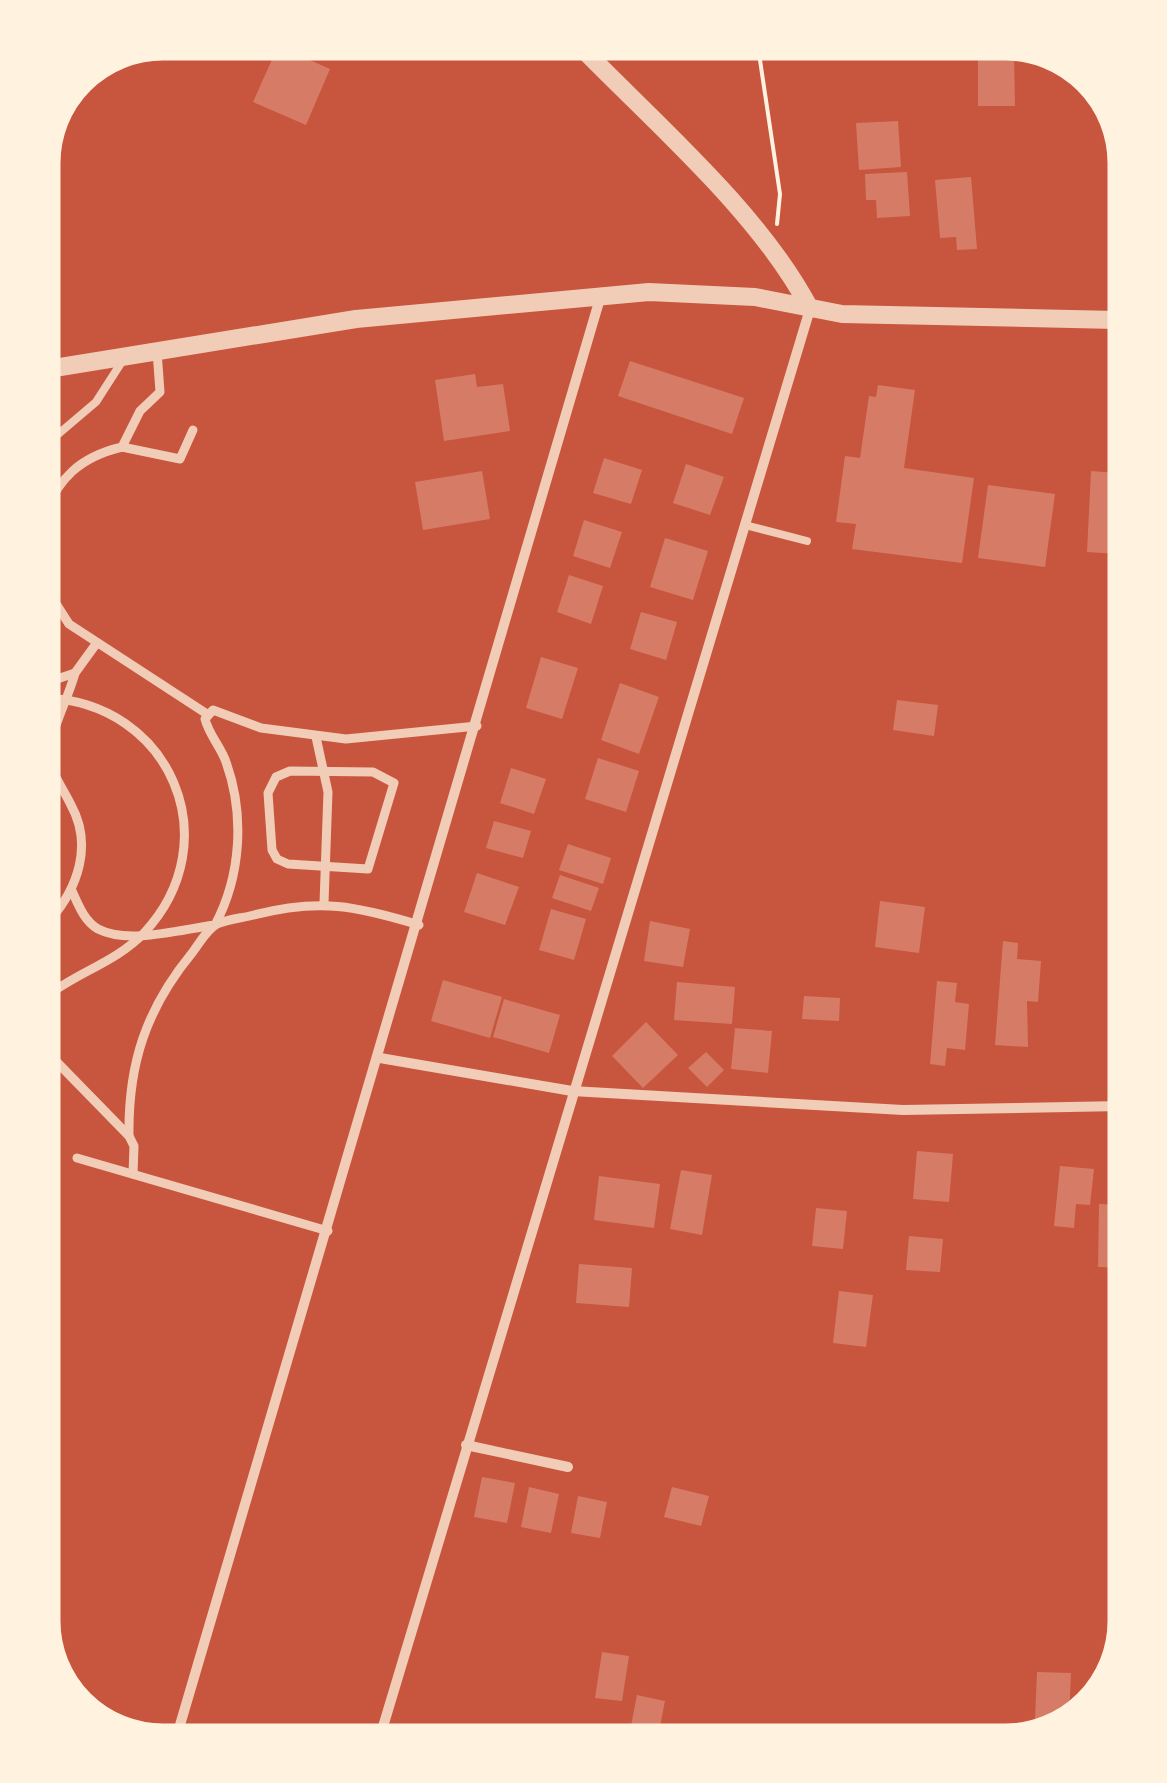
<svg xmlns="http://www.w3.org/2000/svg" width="1167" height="1783" font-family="'Space Grotesk',sans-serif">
  <rect width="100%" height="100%" fill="#c8553d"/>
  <g fill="#d67c66">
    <path d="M278 46 330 69 306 125 253 102Z"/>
    <path d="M1014 53 1015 106H978V54Z"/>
    <path d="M898 121 901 167 859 170 856 123Z"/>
    <path d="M907 172 910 216 877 218 876 200H866L865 174Z"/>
    <path d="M971 177 977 249 957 250 956 237 940 238 935 180Z"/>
    <path d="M630 361 744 398 732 434 618 396Z"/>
    <path d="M475 374 477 387 503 384 510 431 444 441 435 380Z"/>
    <path d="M878 385 915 390 904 468 974 478 962 563 852 549 856 524 836 522 845 456 860 458 869 396 876 397Z"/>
    <path d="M604 458 642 470 631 504 593 493Z"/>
    <path d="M686 464 724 477 710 515 673 503Z"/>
    <path d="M482 471 490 519 423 530 415 482Z"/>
    <path d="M1091 471 1117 473 1118 554 1087 552Z"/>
    <path d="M988 485 1055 494 1045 567 978 558Z"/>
    <path d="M584 520 622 532 610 568 573 556Z"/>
    <path d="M665 538 708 551 693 600 650 587Z"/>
    <path d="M569 575 603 586 591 624 557 612Z"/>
    <path d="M641 612 677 622 666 660 630 649Z"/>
    <path d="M541 657 578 668 562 719 526 708Z"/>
    <path d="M620 683 659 697 639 754 601 740Z"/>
    <path d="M897 700 938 705 934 736 893 730Z"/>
    <path d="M598 758 639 771 626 812 585 799Z"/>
    <path d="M511 768 546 779 534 814 500 803Z"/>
    <path d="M494 821 531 831 523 858 486 848Z"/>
    <path d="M568 844 611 858 603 884 559 870Z"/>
    <path d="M477 873 519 887 505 925 464 912Z"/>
    <path d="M560 875 599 888 591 911 552 898Z"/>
    <path d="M880 901 925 907 919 953 875 947Z"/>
    <path d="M551 909 586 919 574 960 539 950Z"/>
    <path d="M650 921 690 929 683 967 644 961Z"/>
    <path d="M47 930 54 948 47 968Z"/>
    <path d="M1003 941 1018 943 1017 959 1041 961 1038 1002 1027 1001 1028 1047 995 1045Z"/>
    <path d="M443 980 502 997 490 1038 431 1021Z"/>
    <path d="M937 981 957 983 955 1002 969 1004 965 1050 947 1048 945 1066 930 1064Z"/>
    <path d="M677 982 735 987 732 1024 674 1020Z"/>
    <path d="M804 996 840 998 839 1021 802 1019Z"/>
    <path d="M504 999 560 1015 549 1053 493 1037Z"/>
    <path d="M646 1022 678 1055 643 1088 612 1056Z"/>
    <path d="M735 1028 772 1031 768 1073 731 1069Z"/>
    <path d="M706 1052 724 1070 707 1087 688 1068Z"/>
    <path d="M917 1151 953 1154 949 1202 913 1199Z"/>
    <path d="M1060 1166 1094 1169 1090 1205 1076 1204 1074 1228 1054 1226Z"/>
    <path d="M681 1170 712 1175 702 1235 670 1229Z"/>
    <path d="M599 1176 660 1184 654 1228 594 1220Z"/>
    <path d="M1099 1204 1123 1205 1124 1268 1098 1267Z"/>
    <path d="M816 1208 847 1211 843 1249 812 1246Z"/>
    <path d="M909 1236 943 1239 940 1272 906 1270Z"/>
    <path d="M579 1264 632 1268 629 1307 576 1303Z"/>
    <path d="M839 1291 873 1295 866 1347 833 1343Z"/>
    <path d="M482 1477 515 1483 507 1523 474 1517Z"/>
    <path d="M529 1487 559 1494 551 1533 521 1527Z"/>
    <path d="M672 1487 709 1496 701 1526 664 1517Z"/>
    <path d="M578 1496 607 1502 600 1538 571 1533Z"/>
    <path d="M602 1652 629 1656 622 1701 595 1698Z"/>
    <path d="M1037 1672 1071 1673 1069 1720 1035 1719Z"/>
    <path d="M637 1695 665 1701 658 1736H629Z"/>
  </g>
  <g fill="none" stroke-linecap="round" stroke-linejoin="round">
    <path stroke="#fff3e0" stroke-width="4" d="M757 40 780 194 777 224"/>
    <g stroke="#f1ccb7" stroke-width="8">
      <path d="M43 447 96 402 123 360"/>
      <path d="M745 525 807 541"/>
    </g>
    <g stroke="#f1ccb7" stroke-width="9">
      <path d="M122 447 180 459 193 430"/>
      <path d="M43 518C58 478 80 457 122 447L140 411 160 392 157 351"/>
      <path d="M44 585 69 624 207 714"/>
      <path d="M45 683 75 673 96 644"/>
      <path d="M45 698C170 702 230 841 144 933 116 962 78 972 47 996"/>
      <path d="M316 737 328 792 324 903"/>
      <path d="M290 771 373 772 394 783 368 869 288 864 277 859 272 850 268 793 276 777Z"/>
      <path d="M72 891C78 904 84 921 98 929 129 945 182 929 215 925 241 876 245 815 226 762 221 747 209 735 205 719L213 710 261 728 346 739 477 726"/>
      <path d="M50 920C78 888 93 845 71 805 63 788 51 774 50 755 49 733 69 697 75 673"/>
      <path d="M48 1053 129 1136 134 1146 133 1174"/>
      <path d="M129 1136C128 1064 146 1009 192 953 199 944 207 929 217 924 228 919 243 918 254 915 319 898 357 906 419 925"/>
      <path d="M77 1158 328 1231"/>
    </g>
    <g stroke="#f1ccb7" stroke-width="10">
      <path d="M380 1058 572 1091 903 1110 1122 1106"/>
      <path d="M466 1445 568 1467"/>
      <path d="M379 1740 810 309"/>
      <path d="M175 1742 601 295"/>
    </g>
    <g stroke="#f1ccb7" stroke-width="18">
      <path d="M574 40C651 120 759 211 810 309"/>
      <path d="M42 370 356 319 649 292 755 297 842 314 1116 320"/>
    </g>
  </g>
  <path d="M0 0H1167V1783H0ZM163 58H1005A105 105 0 0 1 1110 163V1621A105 105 0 0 1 1005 1726H163A105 105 0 0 1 58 1621V163A105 105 0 0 1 163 58Z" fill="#fff3e0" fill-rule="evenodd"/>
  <path fill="none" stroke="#fff3e0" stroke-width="5" d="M163 58H1005A105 105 0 0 1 1110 163V1621A105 105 0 0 1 1005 1726H163A105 105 0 0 1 58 1621V163A105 105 0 0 1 163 58Z"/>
</svg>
